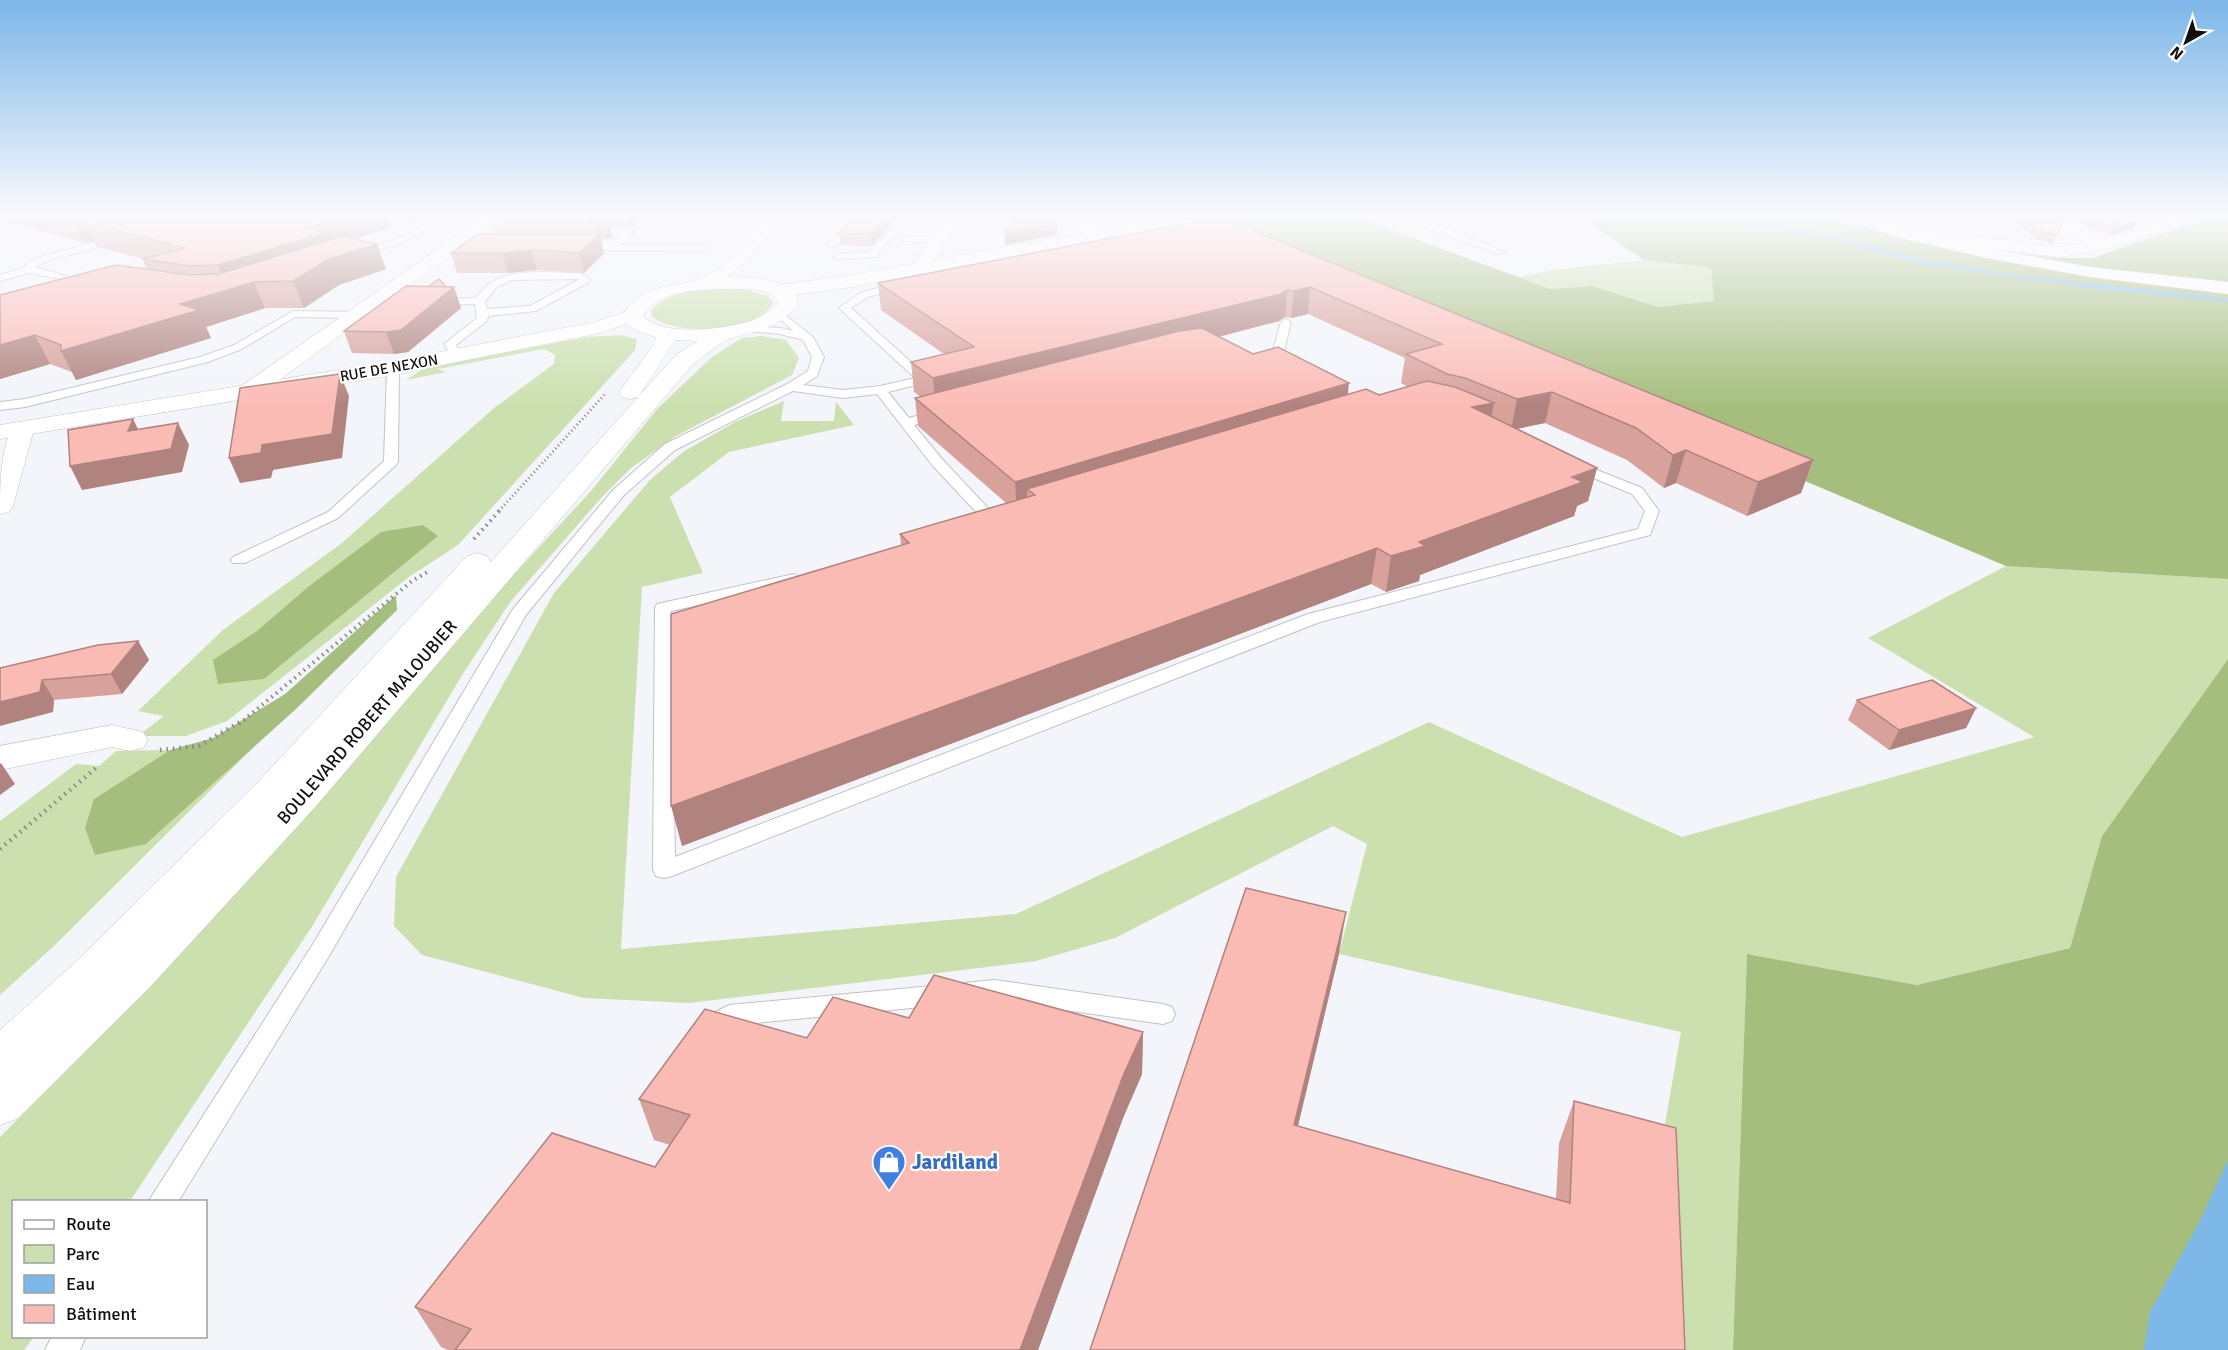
<svg xmlns="http://www.w3.org/2000/svg" width="2228" height="1350" font-family="Signika,sans-serif">
  <rect width="100%" height="100%" fill="#f3f5fa"/>
  <g fill="#cbe0ae">
    <path d="M1644 260 1711 268 1715 301 1658 307 1592 286 1550 289 1517 278 1552 270Z"/>
    <path d="M740 288 768 296 773 302C763 332 671 338 651 315L652 309C676 287 710 289 740 288Z"/>
    <path d="M620 335 637 339 635 350 458 545 409 577 227 721 186 736H138L164 716 138 711 223 630 342 543 494 408 554 364 555 355 544 349 438 369 446 372 406 380 424 368 587 337Z"/>
    <path d="M762 336 786 340 799 358 792 375 676 436 631 468 602 497 511 601 464 672 313 925 130 1201 14 1202V1336L34 1337 24 1350H0V1137L83 1054 277 849 469 623 591 491 658 408 712 357 742 338Z"/>
    <path d="M784 401 781 421H834L836 402 854 425 729 452 670 497 703 573 642 587 621 949 1016 914 1429 722 1682 837 2034 737 1868 638 2006 566 2228 579V659L2102 836 2070 948 1917 985 1747 954 1733 1350H1661L1657 1170 1681 1032 1339 954 1367 844 1333 826 1115 938 1036 961 689 1003 584 998 422 955 394 926 396 877 554 593 650 480 683 452 735 422Z"/>
    <path d="M263 738 55 945 0 995V821L76 764 99 766 116 751 170 750 94 799 146 844Z"/>
  </g>
  <g fill="#a5be7d">
    <path d="M1258 217H1357L1550 289 1592 286 1658 307 1714 301 1711 268 1644 260 1588 222 1617 217H1829L1903 238 2057 258H2093L2209 217H2228V579L2006 566 1197 224Z"/>
    <path d="M423 525 438 536 264 679 218 684 213 660 257 631 308 587 381 532Z"/>
    <path d="M396 595 397 610 296 709 146 844 95 855 85 828 94 799 170 750 213 738 285 694Z"/>
    <path d="M2228 659V1350H1733L1747 954 1917 985 2070 948 2102 836Z"/>
  </g>
  <g fill="#7eb8e9">
    <path d="M1714 217C1790 217 1859 246 1932 261 2028 280 2126 286 2223 298L2228 299V302L2099 289 1926 265 1832 240Z"/>
    <path d="M2228 1160V1350H2144L2150 1312 2201 1219Z"/>
  </g>
  <g fill="none" stroke-linecap="round" stroke-linejoin="round">
    <g stroke="#c0c2c7" stroke-width="2">
      <g id="lane">
        <path d="M373 217C390 217 412 220 424 234L359 257H353V253L413 233Z"/>
        <path d="M868 217 834 247H828V243L856 218Z"/>
        <path d="M889 217 906 219 876 257 835 259 833 257 838 254 870 252 897 221Z"/>
        <path d="M1397 217H1418L1505 252 1497 254Z"/>
        <path d="M594 230 632 231V235L621 245H704L709 248 704 251 576 250V246L602 245V241L616 240 621 236 591 235V231Z"/>
        <path d="M906 236 937 237 942 240 937 243 903 241 901 239Z"/>
        <path d="M93 243 96 244V248L49 260 35 267 66 276V280L29 273 0 281V275L24 268 27 263 43 256Z"/>
        <path d="M580 273 589 278V282L536 311 488 316 487 321 456 345 463 355 461 357H453L444 344 477 318 475 304 435 305 430 302 431 300 476 298C498 264 545 273 580 273ZM511 280 578 279V280L530 306 487 309 485 301 496 288Z"/>
        <path d="M902 281 907 284 906 286 868 297 851 308 930 379 928 382 888 392 909 418 939 410 944 411 945 414 944 417 914 425 942 459 1002 523 1005 526 1002 529H992L932 465 877 394 843 398 793 391 675 450 623 496 526 615 329 956 178 1202H148L313 944 513 609 613 490 665 444 787 384 808 371 812 357 803 340 780 334 747 331 741 328 743 326 781 328 793 331 775 314 780 311 813 337 824 357 817 376 803 385 843 390 880 386 915 378 839 308 860 293Z"/>
        <path d="M293 311 358 312 363 315 358 318 295 317 242 349 208 362 25 407 0 410V402L25 399 200 357 234 345Z"/>
        <path d="M1286 319 1291 322 1282 360 1276 364 1272 362 1270 360 1281 322Z"/>
        <path d="M393 364 399 368 398 462 396 465 338 518 245 563H233L231 560 233 557 328 512 384 461 387 368Z"/>
        <path d="M1572 460 1642 488 1659 511 1650 535 1320 622 672 876 664 878 656 876 653 870 655 608 657 604 794 574 802 579 794 584 671 611 675 857 1308 614 1638 529 1645 511 1632 494 1567 467 1565 464 1567 461Z"/>
        <path d="M995 980 1163 1004 1172 1007 1175 1014 1172 1021 1163 1024 995 1000 734 1025 709 1037 700 1034 696 1027 700 1020 729 1005Z"/>
        <path d="M52 1336H86L80 1350H45Z"/>
      </g>
    </g>
    <g stroke="#c0c2c7" stroke-width="1">
      <g id="street">
        <path d="M484 217H503L256 397 248 399 240 397 237 392 240 387Z"/>
        <path d="M945 217H961L926 273H914L911 269Z"/>
        <path d="M1067 217H1085L1104 236 1102 240H1090Z"/>
        <path d="M2051 217H2070L2089 231 2110 240 2113 244 2110 248C2091 252 2062 231 2051 217Z"/>
        <path d="M1902 228 1987 248 2090 267 2228 282V294L2090 277 1987 258 1896 237 1894 233 1896 229Z"/>
        <path d="M22 422 30 424 34 429 13 506 9 512 0 514C0 485 0 449 14 424Z"/>
        <path d="M112 725 143 732 148 740 143 748 130 751 112 747 0 770V746Z"/>
      </g>
    </g>
    <g stroke="#c0c2c7" stroke-width="1">
      <g id="secondary">
        <path d="M1170 217H1206L1198 222 858 286 779 297 772 295 770 291 772 287 779 285 858 274Z"/>
        <path d="M1846 217H1871L1904 228 2061 247 2107 239 2174 217H2198L2196 220 2116 247 2061 257 1902 238 1848 220Z"/>
        <path d="M633 309 640 311 643 315 640 319 600 333 393 375 0 439V425L393 361 595 322Z"/>
      </g>
    </g>
    <g stroke="#c0c2c7" stroke-width="1">
      <path id="primary" d="M765 217H782L749 259 727 277C748 277 783 277 797 297L798 304C781 328 758 330 732 338 719 342 705 356 693 364L317 805 150 987 17 1119 0 1125V1030L79 959 260 780 467 556 477 553 487 556 491 562 638 397 630 399 622 397 619 392 653 346 656 337C642 333 628 330 623 315 646 282 663 290 696 280 726 271 748 240 765 217ZM726 289C741 289 772 286 778 303 770 311 762 317 751 321 727 329 659 338 643 315 661 289 698 290 726 289ZM675 340 698 341 677 354 639 396Z"/>
    </g>
    <path stroke="#85868a" stroke-width="3" stroke-dasharray="1 3" stroke-linecap="butt" d="M499 511 606 393"/>
    <g stroke="#85868a" stroke-width="4" stroke-dasharray="1.5 4.5" stroke-linecap="butt">
      <path d="M474 539 500 510"/>
      <path d="M239 724 412 581 429 571"/>
    </g>
    <g stroke="#85868a" stroke-width="4.5" stroke-dasharray="1.5 5" stroke-linecap="butt">
      <path d="M160 750 199 746 240 722"/>
      <path d="M0 849 96 768"/>
    </g>
    <use href="#lane" fill="#fff" fill-rule="evenodd"/>
    <use href="#street" fill="#fff" fill-rule="evenodd"/>
    <use href="#secondary" fill="#fff" fill-rule="evenodd"/>
    <use href="#primary" fill="#fff" fill-rule="evenodd"/>
  </g>
  <g fill="#d8a19c" fill-rule="evenodd">
    <path d="M0 217H389L393 227 353 239 377 244 386 269 339 285 304 308H265L206 327 211 338 76 380 72 372 50 364 0 379V295L147 269 142 259H144L98 247 96 242 94 241 85 243 0 220Z"/>
    <path d="M397 217H427L411 222Z"/>
    <path d="M508 217H643L631 229 610 228 613 238 602 239 601 240 604 253 584 273 537 270 508 273H457L451 253 495 234 493 228Z"/>
    <path d="M1219 217 1813 460 1801 493 1747 516 1676 483 1664 488 1627 460 1545 423 1516 429 1597 468 1588 501 1577 506 1574 516 1420 575 1419 581 1386 592 1371 584 682 846 901 545 900 534 1006 503 918 426 915 398 921 397 914 392 911 362 944 354 881 310 878 283ZM1308 314 1405 358 1401 383 1408 387 1379 395 1348 394 1253 354 1219 337 1279 321 1285 317 1291 318Z"/>
    <path d="M2011 217H2059L2062 221 2053 243 2038 240Z"/>
    <path d="M2074 217H2132L2137 220 2133 228 2112 235 2090 229Z"/>
    <path d="M893 222 872 246 841 245 839 233Z"/>
    <path d="M446 287H454L461 308 408 352 394 354 352 353 344 331Z"/>
    <path d="M138 641 149 660 122 694 54 700 53 712 0 668Z"/>
    <path d="M1857 700 1976 708 1966 728 1889 750 1848 720Z"/>
    <path d="M1339 954 1298 1126 1556 1199 1559 1143 1574 1101 1685 1350H1090Z"/>
    <path d="M909 1018 1143 1032 1142 1074 1123 1118 1038 1350H448L441 1347 415 1307 655 1167 670 1145 654 1140 639 1099 807 1038Z"/>
  </g>
  <g fill="#b0837f">
    <path d="M340 217H389L393 227 330 246 254 282 265 308 206 327 211 338 76 380 61 351 180 304 229 290 218 265 303 227Z"/>
    <path d="M410 217H427L411 222Z"/>
    <path d="M586 217H592L594 228H589Z"/>
    <path d="M628 217H643L631 229Z"/>
    <path d="M885 217H893V222L872 246 871 234Z"/>
    <path d="M83 218 94 241 85 243 74 220Z"/>
    <path d="M2137 220 2133 228 2112 235 2116 227Z"/>
    <path d="M609 223 613 238 602 239 601 240 604 253 584 273 579 253 598 236 596 228 598 224Z"/>
    <path d="M1057 223V235L1005 245V232Z"/>
    <path d="M377 244 386 269 339 285 304 308 293 281 329 259Z"/>
    <path d="M532 250 537 270 508 273 502 253Z"/>
    <path d="M454 287 461 308 408 352 394 354 386 332Z"/>
    <path d="M1310 287 1308 314 1291 318 1294 291Z"/>
    <path d="M1287 290 1285 317 1279 321 936 409 933 378Z"/>
    <path d="M35 335 50 364 0 379V345Z"/>
    <path d="M340 374 349 396 342 458 273 470 271 478 240 483 229 458 262 445Z"/>
    <path d="M1349 383 1346 411 1027 489 1028 509 1017 512 1015 482Z"/>
    <path d="M1552 392 1545 423 1511 430 1517 399Z"/>
    <path d="M1494 403 1488 435 1472 407Z"/>
    <path d="M133 419 144 441 128 431Z"/>
    <path d="M178 423 189 445 182 472 82 490 70 466Z"/>
    <path d="M1686 450 1676 483 1664 488 1673 455Z"/>
    <path d="M1813 460 1801 493 1747 516 1758 482Z"/>
    <path d="M1597 468 1588 501 1577 506 1574 516 1420 575 1419 581 1386 592 1391 556 1419 542Z"/>
    <path d="M1377 548 1371 584 682 846 671 806Z"/>
    <path d="M138 641 149 660 122 694 111 674Z"/>
    <path d="M42 680 54 700 53 712 0 726V702Z"/>
    <path d="M1976 708 1966 728 1889 750 1899 730Z"/>
    <path d="M1 763 15 784 0 795V764Z"/>
    <path d="M1346 912 1339 954 1288 1167 1294 1125Z"/>
    <path d="M1143 1032 1142 1074 1123 1118 1038 1350H1020L1123 1076Z"/>
  </g>
  <g fill="#fbbbb5" stroke="#b0837f" stroke-width="1.5">
    <path d="M64 217H340L303 227 325 233 218 265 190 266 142 259 185 248 87 223V220L83 218 74 220Z"/>
    <path d="M508 217H586L587 223H609L598 224 596 228H493Z"/>
    <path d="M856 217H885L871 234 839 233Z"/>
    <path d="M1016 217H1046L1057 223 1005 232Z"/>
    <path d="M1220 217 1813 460 1758 482 1686 450 1673 455 1636 428 1552 392 1517 399 1465 378 1447 374 1406 354 1442 344 1310 287 1294 291 1287 290 1281 294 933 378 911 362 974 347 878 283Z"/>
    <path d="M2023 217H2059L2062 221 2057 235 2041 232Z"/>
    <path d="M2088 217H2132L2137 220 2116 227 2094 221Z"/>
    <path d="M478 234H600L579 253 532 250 502 253H451Z"/>
    <path d="M342 236 377 244 329 259 293 281 254 282 180 304 199 310 61 351V345L35 335 0 345V295L116 265 189 275 219 274Z"/>
    <path d="M439 279 446 287H428Z"/>
    <path d="M406 286 454 287 401 330 386 332 344 331Z"/>
    <path d="M1202 328 1253 354 1278 347 1349 383 1015 482 915 398 1179 331Z"/>
    <path d="M340 374 332 434 262 445 261 453 229 458 240 388Z"/>
    <path d="M1427 381 1455 387 1494 403 1472 407 1597 468 1572 477 1583 482 1419 542 1425 546 1391 556 1377 548 671 806V614L909 543 900 534 1035 495 1027 489 1366 389 1379 395Z"/>
    <path d="M133 419 128 431 178 423 171 449 70 466 68 430Z"/>
    <path d="M138 641 111 674 42 680 40 692 0 702V668L98 645Z"/>
    <path d="M1932 680 1976 708 1899 730 1857 700Z"/>
    <path d="M1246 888 1346 912 1294 1125 1570 1203 1574 1101 1676 1128 1685 1350H1090Z"/>
    <path d="M934 975 1143 1032 1123 1076 1020 1350H455L471 1329 415 1307 552 1133 655 1167 690 1115 639 1099 705 1009 807 1038 833 997 909 1018Z"/>
  </g>
  <linearGradient id="sky" x2="0" y2="1"><stop stop-color="#7db6e8"/><stop offset="0.53" stop-color="#fafafd"/><stop offset="1" stop-color="#fafafd" stop-opacity="0"/></linearGradient>
  <rect width="2228" height="406" fill="url(#sky)"/>
  <defs>
    <g id="shop-pin" transform="scale(1.725)"><path d="M0 17L-7.5 6A9.5 9.5 0 1 1 7.5 6Z" fill="#3f7fe0" stroke="#fff"/><path d="M-5-2.5h2.3a2.7 3.5 0 0 1 5.4 0H5L5.5 6h-11ZM-1.5-2.5h3a1.5 2.3 0 0 0-3 0Z" fill="#fff"/></g>
  </defs>
  <g fill-rule="evenodd">
    <use href="#shop-pin" x="889" y="1162"/>
  </g>
  <g text-anchor="middle" dominant-baseline="central" stroke-width="4.5" stroke-linejoin="round" paint-order="stroke">
    <g font-size="15" fill="#101012" stroke="#fff">
      <text transform="translate(389 368) rotate(-10)">RUE DE NEXON</text>
    </g>
    <g font-size="18" fill="#101012" stroke="#fff">
      <text transform="translate(367 722) rotate(-49)">BOULEVARD ROBERT MALOUBIER</text>
    </g>
    <g font-size="21" font-weight="bold" fill="#366cbe" stroke="#fff" text-anchor="start">
      <text x="912" y="1162">Jardiland</text>
    </g>
  </g>
  <rect x="12" y="1200" width="195" height="138" fill="#ffffff" stroke="#9f9fa0" stroke-width="1.5"/>
  <rect x="24" y="1220" width="30" height="9" fill="#ffffff" stroke="#9f9fa0" stroke-width="1.5"/>
  <text x="66" y="1230" font-size="18" fill="#101012">Route</text>
  <rect x="24" y="1245" width="30" height="18" fill="#cbe0ae" stroke="#9f9fa0" stroke-width="1.5"/>
  <text x="66" y="1260" font-size="18" fill="#101012">Parc</text>
  <rect x="24" y="1275" width="30" height="18" fill="#7eb8e9" stroke="#9f9fa0" stroke-width="1.5"/>
  <text x="66" y="1290" font-size="18" fill="#101012">Eau</text>
  <rect x="24" y="1305" width="30" height="18" fill="#fbbbb5" stroke="#9f9fa0" stroke-width="1.5"/>
  <text x="66" y="1320" font-size="18" fill="#101012">Bâtiment</text>
  <g transform="translate(2186 42) rotate(220)" stroke="#ffffff" stroke-width="4.5" paint-order="stroke">
  <path d="M0-4.5L10 22L0 15L-10 22Z" fill="#101012"/>
  <text y="-9" font-size="16" font-weight="bold" text-anchor="middle" fill="#101012">N</text>
  </g>
</svg>
